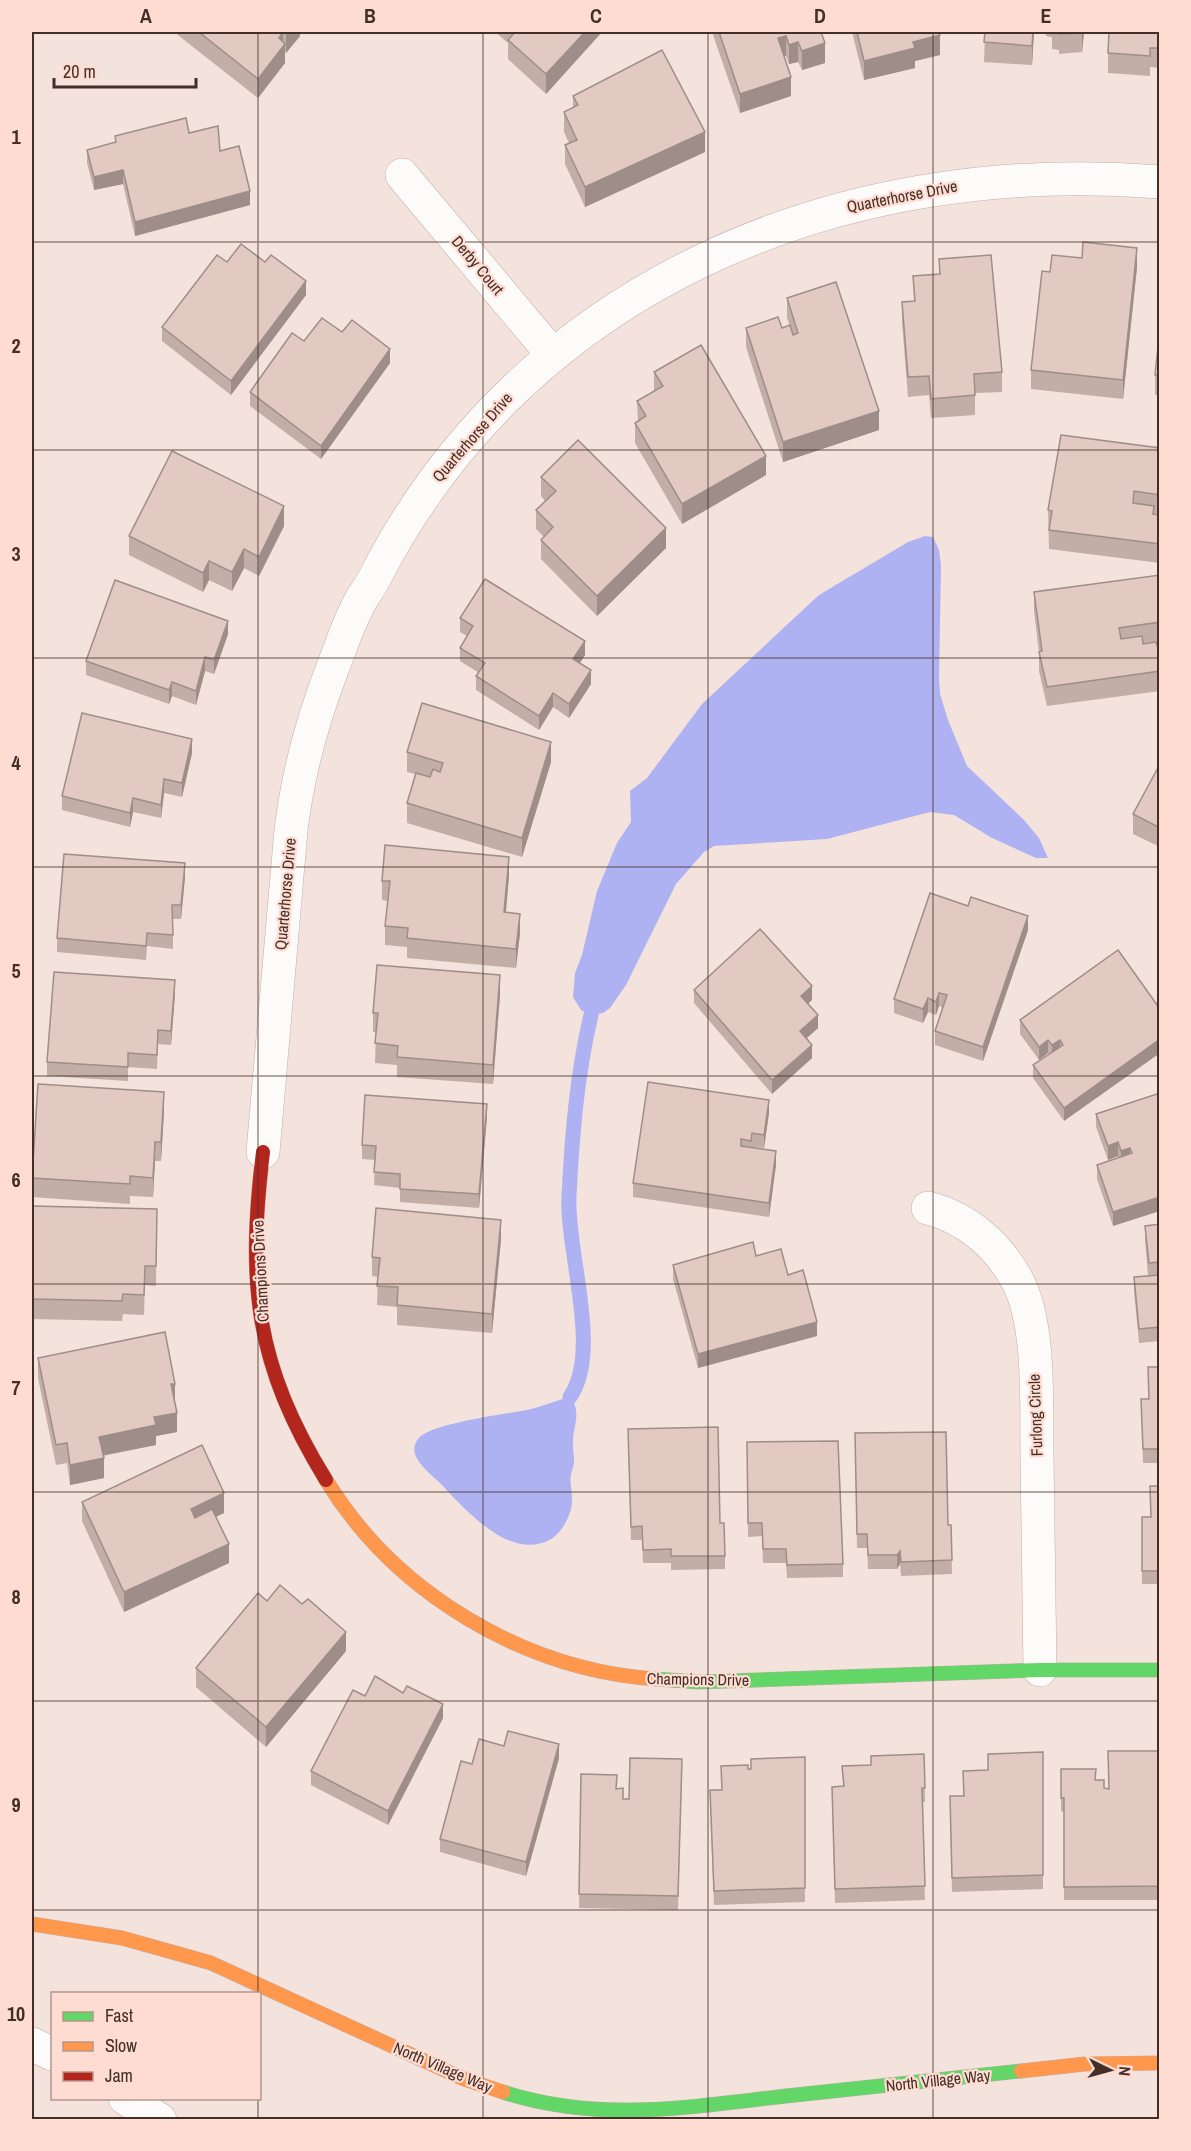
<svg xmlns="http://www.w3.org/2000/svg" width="1191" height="2151" font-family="'Archivo Narrow',sans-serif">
  <rect width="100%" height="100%" fill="#f4e2dc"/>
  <g fill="#afb2f2">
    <path d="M925 536 933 537 939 550 941 566 939 678 940 694 948 720 967 766 1024 820 1039 838 1048 858H1036L992 838 954 815 930 812 827 839 714 846 704 852 676 884 626 985 610 1008 603 1013 591 1015 581 1010 573 997 575 973 582 955 597 891 617 843 631 822 630 791 647 778 702 704 819 595 908 542Z"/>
    <path d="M570 1397C583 1413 572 1427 573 1445 573 1455 576 1459 572 1471 568 1481 573 1491 572 1502 571 1517 560 1537 545 1542 505 1557 464 1508 440 1483 430 1473 405 1456 418 1439 430 1423 509 1414 531 1409 544 1406 557 1400 570 1397Z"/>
  </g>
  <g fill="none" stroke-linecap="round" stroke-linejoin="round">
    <path stroke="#afb2f2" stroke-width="15" d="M570 1397C602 1351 566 1251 569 1196 572 1135 577 1074 591 1015"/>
    <g stroke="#c1afa9" stroke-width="34">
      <g id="street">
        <path d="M402 175 553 355"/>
        <path d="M263 1152 291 830C298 772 312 721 333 667 342 644 349 621 361 600 365 593 370 587 374 579 524 284 840 156 1160 182"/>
        <path d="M928 1208C967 1218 998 1245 1017 1280 1041 1324 1036 1406 1037 1456 1038 1527 1039 1599 1040 1670"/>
        <path d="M32 2044 52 2054"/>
        <path d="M125 2098 160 2120"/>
      </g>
    </g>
    <g stroke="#c1afa9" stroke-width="15">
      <g id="fast">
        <path d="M656 1679 698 1682 1040 1670H1160"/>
        <path d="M503 2092C599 2123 689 2107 786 2096 865 2088 943 2079 1021 2071"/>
      </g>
    </g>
    <g stroke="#c1afa9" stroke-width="15">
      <g id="slow">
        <path d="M326 1480C395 1593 524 1670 656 1679"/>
        <path d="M32 1924 122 1938 211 1963 464 2079 503 2092"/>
        <path d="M1021 2071 1085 2064 1160 2063"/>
      </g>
    </g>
    <g stroke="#c1afa9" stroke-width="15">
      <path id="jam" d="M263 1152C247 1285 255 1364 326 1480"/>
    </g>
    <use href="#street" stroke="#fdfbfa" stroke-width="33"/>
    <use href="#fast" stroke="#63d668" stroke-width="14"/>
    <use href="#slow" stroke="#ff974d" stroke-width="14"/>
    <use href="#jam" stroke="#b3261e" stroke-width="14"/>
  </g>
  <g fill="#c2aea7">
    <path d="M174 32H300V36L286 53 285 52V63L258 98Z"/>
    <path d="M495 32H602L546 94 508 59V43Z"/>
    <path d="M712 32H821L825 63 802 70 798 62 789 64 786 56H784L791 96 740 113Z"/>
    <path d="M852 32H945L939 33 940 55 915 61V68L864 80Z"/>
    <path d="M985 32H1034L1032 65 984 62Z"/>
    <path d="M1046 32H1084L1082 52 1059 54V50L1052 49V37L1046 36Z"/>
    <path d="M1160 32V68L1150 67V76L1108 73V53Z"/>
    <path d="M573 96 705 152 585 207 565 164V145L569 143 564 132V112L573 108Z"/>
    <path d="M189 133 220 151 250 205 135 236 123 184 94 190 87 163V150L115 143V136Z"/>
    <path d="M1082 258 1137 267 1123 399 1031 389V370L1050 272Z"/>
    <path d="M939 259 1002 372V392L975 393V415L931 418 929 395 908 397 902 322V302L914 301 913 276 939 274Z"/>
    <path d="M227 262 306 295 231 395 162 341V327Z"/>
    <path d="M787 298 879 430 783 462 746 347V328H782L792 332 787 318Z"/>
    <path d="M1160 328V395H1155V375Z"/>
    <path d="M342 332 390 363 321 459 250 406V392L304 341Z"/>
    <path d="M654 372 766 475 682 524 635 443V423L638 421 637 401 654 391Z"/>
    <path d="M1160 448V514L1154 513 1160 515V563L1049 549 1048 510Z"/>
    <path d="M541 477 666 548 597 616 541 559V540L544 537 536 529V510L545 501 541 496Z"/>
    <path d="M284 526 259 576 244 568 232 591 209 580 203 592 129 555V536Z"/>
    <path d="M1160 575V642H1156L1160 654V691L1047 706 1039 671V652L1034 611V592Z"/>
    <path d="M460 618 585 655 580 663 591 684 569 718 553 707 539 730 476 690V676L479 673 460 661V648L467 636 460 632Z"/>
    <path d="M228 634 214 674 205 671 196 705 172 696 169 704 86 675V661Z"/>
    <path d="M407 752 551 762 522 857 407 823V803L415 774 407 772Z"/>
    <path d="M192 753 182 797 164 793 161 818 133 812 130 827 62 810V796Z"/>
    <path d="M1160 764V847L1133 834V814Z"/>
    <path d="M509 876 506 912 520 933 516 968 407 958V947L385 945V926L388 901 382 900V881Z"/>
    <path d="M185 877 181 919H173V949L147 946 146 960 57 952V938Z"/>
    <path d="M1028 930 983 1061 935 1045V1031L943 1008 939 1006 936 1015 928 1012 923 1023 894 1013V999Z"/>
    <path d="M1118 950 1064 1121 1033 1078V1065L1049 1054 1048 1053 1039 1060 1020 1034V1020Z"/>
    <path d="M694 990 812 1000 808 1003 818 1028 807 1038 812 1058 772 1094 694 1003Z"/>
    <path d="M175 994 171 1045 158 1044 157 1069 128 1067V1081L47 1076V1062Z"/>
    <path d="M500 995 493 1084 397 1077V1065L375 1063 376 1032H373V1013Z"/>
    <path d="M1160 1093 1113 1226 1097 1179V1165L1118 1158V1156L1108 1160 1096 1127V1114Z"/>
    <path d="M164 1112 161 1161H155L153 1197 130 1196V1204L32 1197V1178Z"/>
    <path d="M769 1113 764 1148 752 1147 776 1165 769 1217 633 1197V1183Z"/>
    <path d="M487 1117 479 1208 400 1202V1188L374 1185 375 1160 362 1159V1145Z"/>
    <path d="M32 1206 157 1209 156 1286 145 1285 144 1315 123 1314 122 1321 32 1319Z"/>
    <path d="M1160 1224V1341L1139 1343 1134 1291V1277L1148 1276 1145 1240V1226Z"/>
    <path d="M501 1239 492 1333 397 1325V1307L377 1305 378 1277 372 1276V1257Z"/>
    <path d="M756 1256 788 1275 817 1336 698 1368 673 1279V1265Z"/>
    <path d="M38 1358 175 1403 177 1432 156 1436V1445L103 1456 104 1478 70 1485 67 1463 56 1465 38 1378Z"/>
    <path d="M1160 1367V1463H1143L1141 1399H1148Z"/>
    <path d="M855 1433 948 1525H951L952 1574 901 1576 900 1564 897 1569H868L867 1548H857Z"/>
    <path d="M747 1442 843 1564V1577L787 1578 786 1563H763L762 1536 748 1537Z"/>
    <path d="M628 1443 720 1523 725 1556V1569L671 1570V1563H643L642 1540H631Z"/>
    <path d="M1160 1486V1584H1142V1517H1151Z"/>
    <path d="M82 1502 224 1513 216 1517 229 1563 124 1612 82 1521Z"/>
    <path d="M267 1601 346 1651 266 1747 196 1687V1668Z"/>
    <path d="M365 1696 443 1718 388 1825 311 1785V1771Z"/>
    <path d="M504 1746 559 1758 526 1876 440 1852V1839L472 1764Z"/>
    <path d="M1160 1751V1900H1064V1812L1061 1811V1769L1095 1780 1104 1788 1109 1789Z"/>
    <path d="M1043 1752V1889L952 1892 950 1810 963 1796V1771L988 1770Z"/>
    <path d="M924 1754 925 1802H922L925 1900 835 1903 832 1800 843 1786 842 1766 871 1765Z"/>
    <path d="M805 1757V1902L714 1905 710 1804 722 1790 721 1766 751 1769Z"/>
    <path d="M682 1773 678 1910 579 1908 581 1774 617 1788 623 1799H629Z"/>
  </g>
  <g fill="#9e8d88">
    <path d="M283 32V46L285 44V63L258 98V79L279 38Z"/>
    <path d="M288 32H300V36L286 53V33Z"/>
    <path d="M585 32H602L546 94V74Z"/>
    <path d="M1033 32H1034L1032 65V46Z"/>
    <path d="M1082 32H1084L1082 52Z"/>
    <path d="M940 35V55L915 61V68L864 80V61L913 42Z"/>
    <path d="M786 36V56L778 58V38Z"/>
    <path d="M798 42V62L789 64V45Z"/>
    <path d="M825 43V63L802 70V51Z"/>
    <path d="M791 77V96L740 113V94Z"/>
    <path d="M705 132V152L585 207V187Z"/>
    <path d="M123 170V184L94 190V177Z"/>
    <path d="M250 191V205L135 236V222Z"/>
    <path d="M1137 248V267L1123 399V380Z"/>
    <path d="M306 281V295L231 395V381Z"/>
    <path d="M390 349V363L321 459V446Z"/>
    <path d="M879 411V430L783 462V442Z"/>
    <path d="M766 456V475L682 524V504Z"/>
    <path d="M284 506V526L259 576V557Z"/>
    <path d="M666 528V548L597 616V596Z"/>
    <path d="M244 549V568L232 591V572Z"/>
    <path d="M209 561V580L203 592V573Z"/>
    <path d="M228 621V634L214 674V660Z"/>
    <path d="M585 641V655L573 673V659Z"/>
    <path d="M205 657V671L196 705V691Z"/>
    <path d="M591 670V684L569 718V704Z"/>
    <path d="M172 682V696L169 704V690Z"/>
    <path d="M553 693V707L539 730V716Z"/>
    <path d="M192 739V753L182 797V783Z"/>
    <path d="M551 742V762L522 857V838Z"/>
    <path d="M164 779V793L161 818V805Z"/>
    <path d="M133 798V812L130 827V813Z"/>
    <path d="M509 857V876L504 931V912Z"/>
    <path d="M185 863V877L181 919V905Z"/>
    <path d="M520 914V933L516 968V949Z"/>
    <path d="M1028 916V930L983 1061V1047Z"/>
    <path d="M500 975V995L493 1084V1065Z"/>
    <path d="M175 980V994L171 1045V1031Z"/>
    <path d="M812 986V1000L801 1010V996Z"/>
    <path d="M939 993V1006L936 1015V1002Z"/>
    <path d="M928 998V1012L923 1023V1009Z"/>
    <path d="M818 1015V1028L800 1044V1031Z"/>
    <path d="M1160 1039V1053L1064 1121V1108Z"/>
    <path d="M1048 1040V1053L1039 1060V1047Z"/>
    <path d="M1060 1040V1054L1052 1059V1045Z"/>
    <path d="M812 1045V1058L772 1094V1080Z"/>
    <path d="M164 1092V1112L161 1161V1142Z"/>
    <path d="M769 1100V1113L764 1148V1135Z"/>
    <path d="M487 1104V1117L479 1208V1194Z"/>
    <path d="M155 1142V1161L153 1197V1178Z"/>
    <path d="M1118 1142V1156L1108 1160V1146Z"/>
    <path d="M1130 1148V1162L1121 1165V1151Z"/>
    <path d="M776 1151V1165L769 1217V1203Z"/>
    <path d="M1160 1197V1211L1113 1226V1212Z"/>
    <path d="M501 1220V1239L492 1333V1314Z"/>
    <path d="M817 1322V1336L698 1368V1354Z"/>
    <path d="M171 1384H175V1403Z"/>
    <path d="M177 1413V1432L156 1436V1445L99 1456V1437L154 1417Z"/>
    <path d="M104 1458V1478L70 1485V1465Z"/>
    <path d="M224 1493V1513L191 1528V1509Z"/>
    <path d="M229 1544V1563L124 1612V1592Z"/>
    <path d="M900 1551V1564L897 1569V1555Z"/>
    <path d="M346 1632V1651L266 1747V1727Z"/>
    <path d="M443 1704V1718L388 1825V1811Z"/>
    <path d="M559 1744V1758L526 1876V1862Z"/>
  </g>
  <g fill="#e2cac2" stroke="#9e8d88" stroke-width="1.5">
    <path d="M199 32H283L279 38 285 44 258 79Z"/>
    <path d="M515 32H585L546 74 508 40Z"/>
    <path d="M719 32H821L825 43 802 51 798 42 789 45 786 36 778 38 791 77 740 94Z"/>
    <path d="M857 32H939L940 35 913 42 915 48 864 61Z"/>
    <path d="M985 32H1033L1032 46 984 42Z"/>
    <path d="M1059 32H1082V33L1059 34Z"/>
    <path d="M1109 32H1160V48H1150V56L1108 53Z"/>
    <path d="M662 50 705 132 585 187 565 145 577 140 564 112 578 105 573 96Z"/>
    <path d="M186 118 189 133 218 126 220 151 239 146 250 191 135 222 123 170 94 177 87 150 116 142 115 136Z"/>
    <path d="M1083 242 1137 248 1123 380 1031 370 1042 271 1050 272 1052 255 1082 258Z"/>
    <path d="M241 244 265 262 271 255 306 281 231 381 162 327 217 255 227 262Z"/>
    <path d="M991 255 1002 372 974 374 975 395 931 399 929 376 908 377 902 302 915 301 913 276 940 274 939 259Z"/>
    <path d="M836 282 879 411 783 442 746 328 778 317 782 328 790 325 793 335 798 333 787 298Z"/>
    <path d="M322 318 342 332 352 320 390 349 321 446 250 392 292 333 304 341Z"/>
    <path d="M1160 328V375H1155Z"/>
    <path d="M701 345 766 456 682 504 635 423 646 416 637 401 663 386 654 372Z"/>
    <path d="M1061 435 1160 448V495L1134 491 1133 503 1154 506 1153 514 1160 515V544L1049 530 1052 511 1048 510Z"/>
    <path d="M578 440 666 528 597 596 541 540 553 527 536 510 556 491 541 477Z"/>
    <path d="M172 451 284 506 259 557 244 549 232 572 209 561 203 573 129 536Z"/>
    <path d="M1160 575V622L1119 628 1121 639 1142 636 1143 644 1156 642 1160 654V671L1047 687 1039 652 1042 651 1034 592Z"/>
    <path d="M485 579 585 641 573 659 591 670 569 704 553 693 539 716 476 676 485 663 460 648 473 626 460 618Z"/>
    <path d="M115 580 228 621 214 660 205 657 196 691 172 682 169 690 86 661Z"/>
    <path d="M422 703 551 742 522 838 407 803 416 773 430 777 433 769 440 772 443 763 407 752Z"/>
    <path d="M82 713 192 739 182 783 164 779 161 805 133 798 130 813 62 796Z"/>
    <path d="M1160 764V828L1133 814Z"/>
    <path d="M385 845 509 857 504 912 520 914 516 949 407 938 408 928 385 926 390 881H382Z"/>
    <path d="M64 854 185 863 181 905H172L173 935 147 933 146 946 57 938Z"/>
    <path d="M930 893 968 906 971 897 1028 916 983 1047 935 1031 947 995 939 993 936 1002 928 998 923 1009 894 999Z"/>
    <path d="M760 929 812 986 801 996 818 1015 800 1031 812 1045 772 1080 694 990Z"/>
    <path d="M1118 950 1160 1009V1039L1064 1108 1033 1065 1063 1045 1060 1040 1052 1045 1048 1040 1039 1047 1020 1020Z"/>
    <path d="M377 965 500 975 493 1065 397 1057 398 1046 375 1043 378 1013H373Z"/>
    <path d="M54 972 175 980 171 1031 158 1030 157 1055 128 1053V1067L47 1062Z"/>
    <path d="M648 1082 769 1100 764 1135 752 1133 751 1141 741 1139V1146L776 1151 769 1203 633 1183Z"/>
    <path d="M38 1084 164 1092 161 1142H155L153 1178 130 1176V1184L32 1178Z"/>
    <path d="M1160 1093V1197L1113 1212 1097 1165 1132 1153 1130 1148 1121 1151 1118 1142 1108 1146 1096 1114Z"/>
    <path d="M365 1095 487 1104 479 1194 400 1189V1174L374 1172 376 1146 362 1145Z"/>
    <path d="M32 1206 157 1209 156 1266H145L144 1295 123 1294 122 1301 32 1299Z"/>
    <path d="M376 1208 501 1220 492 1314 397 1305 398 1287 377 1286 380 1258 372 1257Z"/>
    <path d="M1160 1224V1262L1149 1263 1145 1226Z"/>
    <path d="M753 1242 756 1256 781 1249 788 1275 803 1270 817 1322 698 1354 673 1265Z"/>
    <path d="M1160 1275V1327L1139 1329 1134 1277Z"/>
    <path d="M165 1332 175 1384H171L177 1413 154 1417 156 1425 99 1437 104 1458 70 1465 67 1443 56 1445 38 1358Z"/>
    <path d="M1148 1367H1160V1449H1143L1141 1399H1149Z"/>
    <path d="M718 1427 720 1523H724L725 1556H671V1549L643 1550 642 1526 631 1527 628 1429Z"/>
    <path d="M946 1432 948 1525H951L952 1560 901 1562 900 1551 897 1555H868L867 1534H857L855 1433Z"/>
    <path d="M838 1441 843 1564 787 1565 786 1549H763L762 1523H748L747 1442Z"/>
    <path d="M202 1445 224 1493 191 1509 195 1518 212 1509 229 1544 124 1592 82 1502Z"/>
    <path d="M1150 1486H1160V1571H1142V1517H1151Z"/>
    <path d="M280 1585 302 1604 308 1599 346 1632 266 1727 196 1668 258 1593 267 1601Z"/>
    <path d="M375 1676 403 1693 407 1686 443 1704 388 1811 311 1771 353 1690 365 1696Z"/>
    <path d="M508 1731 559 1744 526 1862 440 1839 461 1761 472 1764 479 1739 504 1746Z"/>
    <path d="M1108 1751H1160V1886L1064 1887V1798H1061V1769H1096L1095 1780H1104V1788L1109 1789Z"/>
    <path d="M1043 1752V1875L952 1878 950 1796H964L963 1771 988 1770V1754Z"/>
    <path d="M924 1754 925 1788H922L925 1886 835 1889 832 1787 844 1786 842 1766 871 1765V1756Z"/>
    <path d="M805 1757V1888L714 1891 710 1790H722L721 1766 748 1765V1769H751V1759Z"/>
    <path d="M630 1758 682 1759 678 1896 579 1894 581 1774 617 1775 616 1789 623 1788V1799H629Z"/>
  </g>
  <path fill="none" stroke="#442f28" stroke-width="1.5" stroke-opacity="0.55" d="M258 32V1994M483 32V2120M708 32V2120M933 32V2120M32 242H1160M32 450H1160M32 658H1160M32 867H1160M32 1076H1160M32 1284H1160M32 1492H1160M32 1701H1160M32 1910H1160M258 2098V2120"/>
  <g text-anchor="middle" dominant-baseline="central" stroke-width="4.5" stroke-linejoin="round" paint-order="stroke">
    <g font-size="16" fill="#442f28" stroke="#fedcd2">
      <text transform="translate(902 196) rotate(-11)">Quarterhorse Drive</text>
      <text transform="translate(478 265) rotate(50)">Derby Court</text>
      <text transform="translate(472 437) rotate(-49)">Quarterhorse Drive</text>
      <text transform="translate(285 894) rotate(-85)">Quarterhorse Drive</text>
      <text transform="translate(260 1271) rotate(-93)">Champions Drive</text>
      <text transform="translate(1035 1415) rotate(-92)">Furlong Circle</text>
      <text transform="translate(698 1679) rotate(1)">Champions Drive</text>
      <text transform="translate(443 2067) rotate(23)">North Village Way</text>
      <text transform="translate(938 2080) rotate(-6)">North Village Way</text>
    </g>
  </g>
  <rect width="1191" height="2151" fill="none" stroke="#fedcd2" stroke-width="66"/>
  <rect x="51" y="1992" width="210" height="108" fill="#fedcd2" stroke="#b4978e" stroke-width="1.5"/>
  <rect x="63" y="2012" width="30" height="9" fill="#63d668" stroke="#b4978e" stroke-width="1.5"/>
  <text x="105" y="2022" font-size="18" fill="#442f28">Fast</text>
  <rect x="63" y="2042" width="30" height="9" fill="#ff974d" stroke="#b4978e" stroke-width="1.5"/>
  <text x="105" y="2052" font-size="18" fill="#442f28">Slow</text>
  <rect x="63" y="2072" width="30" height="9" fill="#b3261e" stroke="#b4978e" stroke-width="1.5"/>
  <text x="105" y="2082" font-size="18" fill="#442f28">Jam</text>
  <g transform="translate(1110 2070) rotate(95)" stroke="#fedcd2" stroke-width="4.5" paint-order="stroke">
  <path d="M0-4.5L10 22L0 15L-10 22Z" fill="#442f28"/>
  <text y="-9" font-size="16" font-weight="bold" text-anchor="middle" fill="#442f28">N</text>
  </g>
  <path d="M54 78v9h142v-9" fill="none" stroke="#442f28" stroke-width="3"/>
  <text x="63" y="78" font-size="18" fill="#442f28" stroke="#fedcd2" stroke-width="4.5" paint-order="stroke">20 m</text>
  <rect x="33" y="33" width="1125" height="2085" fill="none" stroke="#442f28" stroke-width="2"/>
  <g font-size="20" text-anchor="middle" font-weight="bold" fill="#442f28">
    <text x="146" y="23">A</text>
    <text x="370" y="23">B</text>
    <text x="596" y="23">C</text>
    <text x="820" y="23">D</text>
    <text x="1046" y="23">E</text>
    <text x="16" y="144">1</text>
    <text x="16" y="353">2</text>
    <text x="16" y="561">3</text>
    <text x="16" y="770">4</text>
    <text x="16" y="978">5</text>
    <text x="16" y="1187">6</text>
    <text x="16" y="1395">7</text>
    <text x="16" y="1604">8</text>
    <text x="16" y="1812">9</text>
    <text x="16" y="2021">10</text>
  </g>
</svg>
